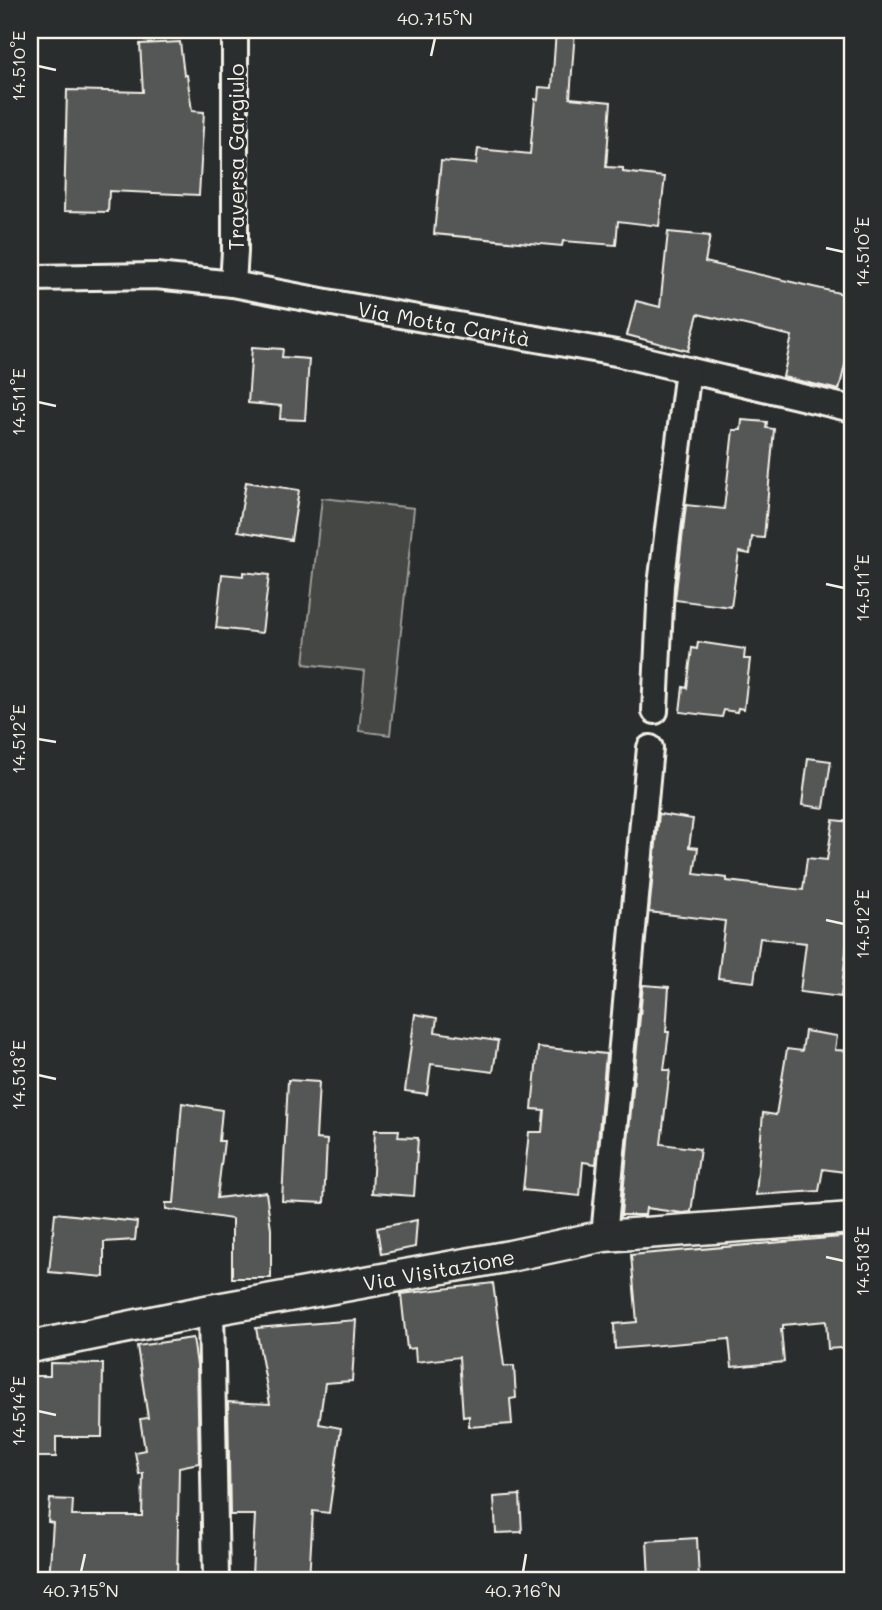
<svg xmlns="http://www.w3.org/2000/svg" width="882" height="1610" font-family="Mali,sans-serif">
  <rect width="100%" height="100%" fill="#2a2d2e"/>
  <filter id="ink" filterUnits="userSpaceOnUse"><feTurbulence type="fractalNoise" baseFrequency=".0143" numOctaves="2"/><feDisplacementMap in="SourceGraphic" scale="14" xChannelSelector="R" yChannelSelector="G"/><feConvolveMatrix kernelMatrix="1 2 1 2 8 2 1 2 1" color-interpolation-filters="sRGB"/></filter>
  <g filter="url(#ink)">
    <path fill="#444645" stroke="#9c9c96" stroke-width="2" d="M322 498 414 508 390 735 359 731 365 671 304 664Z"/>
    <g fill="#555756" stroke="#f4f1e8" stroke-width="2">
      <path d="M556 30H575L570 98 611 102 606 167 623 168V172L665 177 659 226 618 221 616 245 563 241 562 246 434 234 441 161 476 164 478 149 530 154 535 99 538 100 539 87 552 88Z"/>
      <path d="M180 42 184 75H187L192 111 204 112 199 195 109 191 108 212 64 211 67 90 143 92 140 44Z"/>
      <path d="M668 232 710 236 705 262 852 296V336L839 390 783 377 792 336 698 314 688 351 627 335 636 301 660 307Z"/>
      <path d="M252 347 283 349 282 357 309 359 305 420 280 419 281 406 248 403Z"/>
      <path d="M742 420 767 422 766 428 774 429 764 538 752 537 750 554 739 552 731 607 675 600 686 505 724 509 733 430H741Z"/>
      <path d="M246 482 299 490 291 540 238 531Z"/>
      <path d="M243 572 269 575 262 633 216 628 222 574 243 576Z"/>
      <path d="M698 642 745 649 744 659H750L744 709 738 708 737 712 724 710 722 717 680 712 683 687 687 688 692 648 697 649Z"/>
      <path d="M808 758 831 761 824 808 802 805Z"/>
      <path d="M659 814 693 819 689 847 698 848 694 874 727 878V881L803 890 807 858 827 860 833 820 852 822V898L841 997 800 992 806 943 760 938 754 982 718 978 725 921 649 912Z"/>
      <path d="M643 985 669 987 666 1032H669L664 1070H670L661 1144 700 1149 691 1212 682 1213 646 1208 645 1215H621Z"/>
      <path d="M415 1014 437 1018 435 1032 498 1041 493 1072 431 1064 427 1094 405 1091Z"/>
      <path d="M805 1031 837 1036 835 1050 852 1051V1173L823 1169 819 1191 756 1195 763 1113 776 1115 787 1049 802 1051Z"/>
      <path d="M538 1047 606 1054 596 1164 583 1162 580 1196 523 1190 529 1132H542L544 1110 532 1109Z"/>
      <path d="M288 1080 319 1082 316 1139 327 1140 324 1203 282 1201Z"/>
      <path d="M182 1103 222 1110 219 1141H224L217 1198 266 1192 271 1229V1278H232V1219L166 1209V1203H174Z"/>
      <path d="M375 1130H399L398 1137 418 1138 414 1196 372 1193Z"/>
      <path d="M55 1213 137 1222 135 1240 104 1242V1277L49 1272Z"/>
      <path d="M417 1220 415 1247 381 1254 377 1228Z"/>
      <path d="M852 1236V1347L828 1349 826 1321 783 1325V1329H781L784 1362 732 1367 729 1339 615 1349 614 1324 637 1322 631 1255Z"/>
      <path d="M493 1283 504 1366H514L516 1398 510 1399 512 1424 469 1427V1416L463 1417 459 1357 416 1362 415 1348 407 1349 401 1294Z"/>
      <path d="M356 1320 352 1381 325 1383 319 1424 341 1428 329 1513 313 1511 309 1580H259L260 1576 252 1575 255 1515H230L228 1402 270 1404 256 1328Z"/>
      <path d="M193 1338 197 1365 199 1463 179 1467 177 1580H49L53 1523 48 1522 50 1499 73 1500 72 1516H142L143 1473 139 1474 135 1452 145 1450 140 1419 148 1418 137 1346Z"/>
      <path d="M50 1363 103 1364 102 1437H56V1457H30L32 1376H50Z"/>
      <path d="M520 1495 522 1532 496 1533 494 1497Z"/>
      <path d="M697 1538 699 1580H649L647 1541Z"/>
    </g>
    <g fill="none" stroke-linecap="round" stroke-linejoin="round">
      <g stroke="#f4f1e8" stroke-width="30">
        <g id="minor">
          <path id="s1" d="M30 278 156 276 233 284 327 302 616 353 852 409"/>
          <path d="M233 284 235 251V30"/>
          <path d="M655 711 661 585 688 370"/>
          <path d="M604 1236 650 748"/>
          <path d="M211 1310 216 1580"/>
        </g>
      </g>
      <g stroke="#f4f1e8" stroke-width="35">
        <g id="tertiary">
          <path id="s2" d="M30 1347 211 1310 510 1256 604 1236 852 1218"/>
        </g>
      </g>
      <use href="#minor" stroke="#2a2d2e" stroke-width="24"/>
      <use href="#tertiary" stroke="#2a2d2e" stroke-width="30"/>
    </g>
  </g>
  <path fill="none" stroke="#f4f1e8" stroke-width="2.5" d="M431 56 435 38M38 66 56 70M826 248 844 252M38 402 56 406M826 584 844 588M38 739 56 742M826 920 844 924M38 1075 56 1079M826 1257 844 1261M38 1411 56 1415M81 1572 85 1554M523 1572 526 1554"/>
  <g text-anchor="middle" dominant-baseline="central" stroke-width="6" stroke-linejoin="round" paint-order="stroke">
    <g font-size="21" fill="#f4f1e8" stroke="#2a2d2e">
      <text transform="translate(235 157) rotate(-90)">Traversa Gargiulo</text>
      <text stroke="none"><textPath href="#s1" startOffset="418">Via Motta Carità</textPath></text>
      <text stroke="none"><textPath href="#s2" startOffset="416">Via Visitazione</textPath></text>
    </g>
  </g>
  <rect width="882" height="1610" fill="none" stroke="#2a2d2e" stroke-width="77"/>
  <rect x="38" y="38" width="806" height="1534" fill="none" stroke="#f4f1e8" stroke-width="2.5"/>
  <g font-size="18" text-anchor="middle" fill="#f4f1e8">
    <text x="435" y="25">40.715°N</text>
    <text transform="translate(19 66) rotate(-90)" y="6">14.510°E</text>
    <text transform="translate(863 252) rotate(-90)" y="6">14.510°E</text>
    <text transform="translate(19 402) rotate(-90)" y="6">14.511°E</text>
    <text transform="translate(863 588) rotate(-90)" y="6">14.511°E</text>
    <text transform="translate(19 739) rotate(-90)" y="6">14.512°E</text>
    <text transform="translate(863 924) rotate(-90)" y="6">14.512°E</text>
    <text transform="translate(19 1075) rotate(-90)" y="6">14.513°E</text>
    <text transform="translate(863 1261) rotate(-90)" y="6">14.513°E</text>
    <text transform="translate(19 1411) rotate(-90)" y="6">14.514°E</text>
    <text x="81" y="1597">40.715°N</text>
    <text x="523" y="1597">40.716°N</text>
  </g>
</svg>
